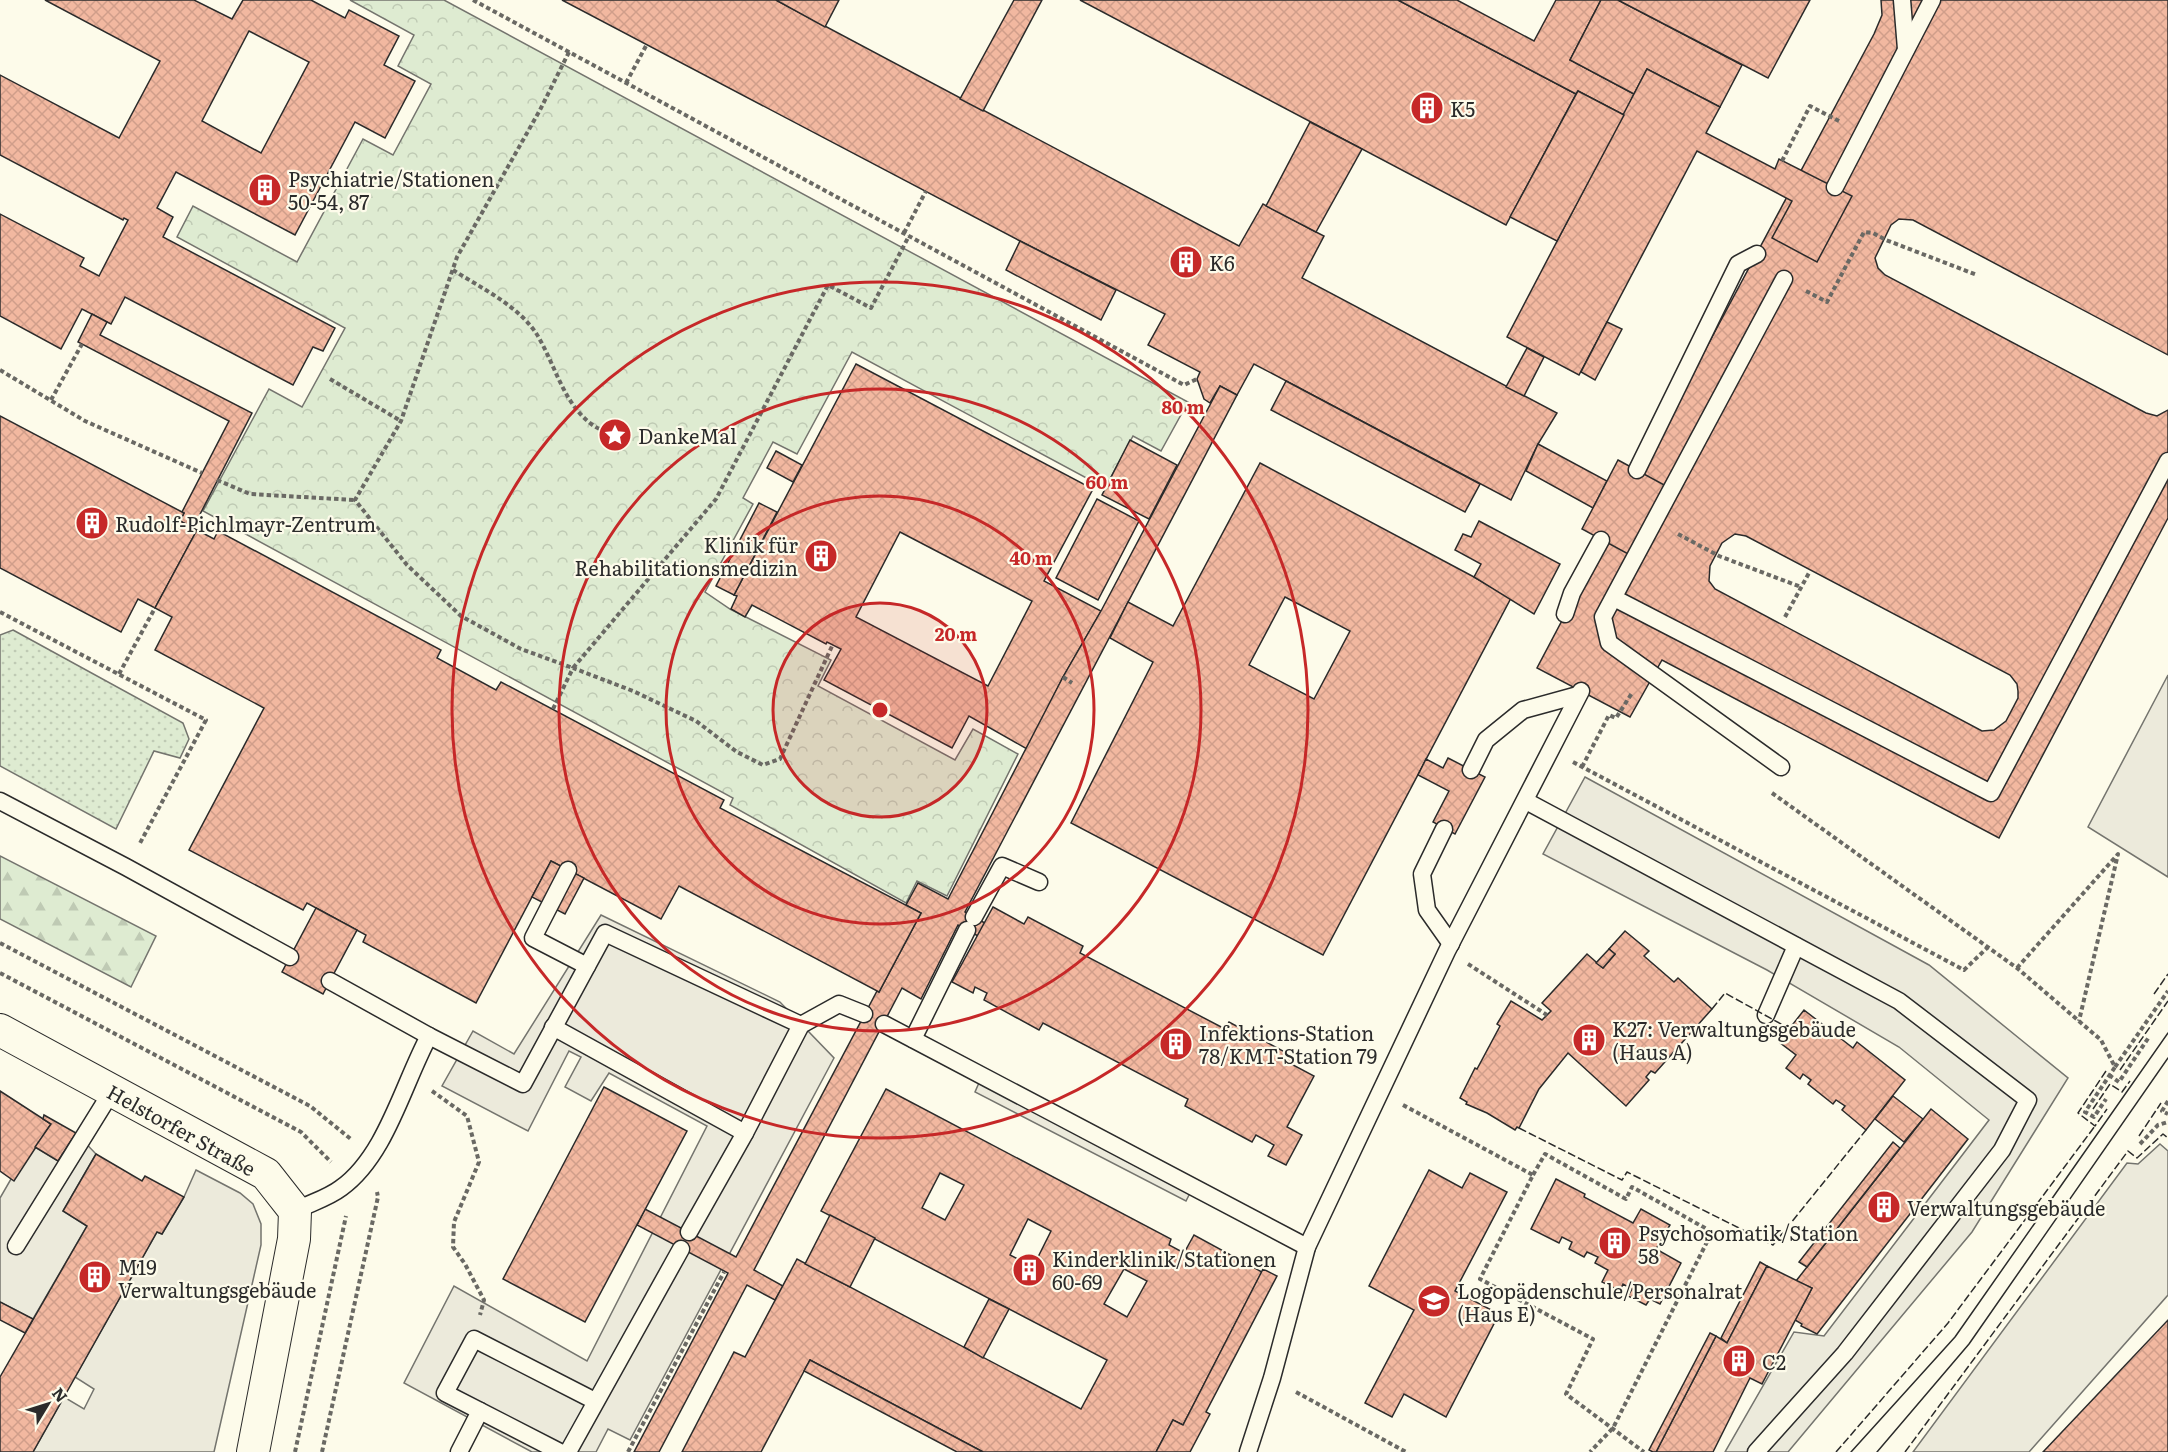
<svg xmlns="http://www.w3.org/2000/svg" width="2168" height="1452" font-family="Literata,serif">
  <defs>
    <pattern id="grass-dots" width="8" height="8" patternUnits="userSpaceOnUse" patternTransform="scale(1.5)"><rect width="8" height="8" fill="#deebd1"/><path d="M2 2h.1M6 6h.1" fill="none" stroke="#bfcab4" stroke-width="1.8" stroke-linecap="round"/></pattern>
    <pattern id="forest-firs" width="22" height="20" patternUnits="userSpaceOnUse" patternTransform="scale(1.5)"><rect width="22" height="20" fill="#deebd1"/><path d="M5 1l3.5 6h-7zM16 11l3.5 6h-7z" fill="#bfcab4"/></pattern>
    <pattern id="park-crowns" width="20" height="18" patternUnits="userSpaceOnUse" patternTransform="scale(1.5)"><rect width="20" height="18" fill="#deebd1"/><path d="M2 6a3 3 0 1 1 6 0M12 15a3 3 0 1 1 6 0" fill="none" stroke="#bfcab4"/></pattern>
    <pattern id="building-cross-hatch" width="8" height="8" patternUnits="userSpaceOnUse" patternTransform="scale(1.5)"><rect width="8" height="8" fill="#f2b8a0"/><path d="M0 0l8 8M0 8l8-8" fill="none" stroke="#d09e8a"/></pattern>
  </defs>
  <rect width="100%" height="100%" fill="#fdfbea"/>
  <path fill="url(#grass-dots)" stroke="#74746e" stroke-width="1.5" d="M13 630 183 723 189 739 180 758 154 751 116 829 0 766V635Z"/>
  <path fill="url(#forest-firs)" stroke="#74746e" stroke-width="1.5" d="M0 856 156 936 131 987 0 919Z"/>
  <path fill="url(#park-crowns)" stroke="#74746e" stroke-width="1.5" d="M350 0H444L1188 402 1161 451 1133 436 1105 488 852 352 797 454 773 442 743 498 753 504 705 592 730 609 831 660 818 686 955 760 973 729 1018 754 947 896 917 881 906 903 730 805 733 798 203 511 269 389 302 407 345 328 177 237 193 206 297 262 363 139 393 155 431 84 398 66 414 35Z"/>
  <g fill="#eceadb" stroke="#74746e" stroke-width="1.5">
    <path d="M2168 675V877L2088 827Z"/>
    <path d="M1585 777 1929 965 2068 1078 1972 1232 1788 1452H1725L1794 1332 1824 1336 1989 1120 1899 1047 1767 970 1543 854Z"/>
    <path d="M601 915 780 1002 834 1058 630 1440 608 1429 596 1452H532L404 1383 454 1286 587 1361 707 1126 609 1073 591 1101 565 1087 581 1057 569 1051 528 1131 442 1086 473 1031 514 1054Z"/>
    <path d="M982 1076 1193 1187 1186 1201 975 1092Z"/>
    <path d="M76 1133 96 1154 63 1211 87 1226 33 1319 0 1302V1198L11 1179 35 1147 58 1161Z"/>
    <path d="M2160 1144 2168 1151V1295L2029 1452H1913L2127 1163 2138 1164Z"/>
    <path d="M196 1170 240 1193 253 1204 261 1224V1245L214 1452H33L64 1397 84 1409 94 1389 75 1377 157 1232 162 1234 184 1197Z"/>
  </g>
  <g fill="url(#building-cross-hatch)" stroke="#2b2b2b" stroke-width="1.5" fill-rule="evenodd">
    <path d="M45 0H194L232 19 243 0H311L345 18 349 10 399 36 384 65 415 81 385 138 355 122 295 235 176 172 157 208 173 217 163 237 335 328 323 351 313 347 293 385 125 297 111 324 82 309 61 349 0 316V214L84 258 80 266 99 276 128 220 124 218 123 220 0 155V75L119 138 160 61ZM249 31 309 62 261 153 202 121Z"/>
    <path d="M562 0H776L1239 246 1263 204 1316 232 1324 236 1302 278 1557 413 1538 444 1511 500 1254 364 1237 395 1220 386 1210 403 1204 399 1197 379 1200 372 1148 345 1165 314 1020 241Z"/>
    <path d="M776 0H839L825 27Z"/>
    <path d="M1014 0H1042L983 111 960 99Z"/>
    <path d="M1080 0H1398L1576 94 1506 225Z"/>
    <path d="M1398 0H1457L1534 41 1556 0H1601L1570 60 1634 94 1624 115 1578 91 1576 94Z"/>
    <path d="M1601 0H1618L1742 65 1720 107 1647 69 1634 94 1570 60Z"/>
    <path d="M1618 0H1810L1768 78Z"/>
    <path d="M1881 0H2168V355L1913 220 1899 219 1891 225 1875 258 1878 268 1885 275 2146 413 2157 416 2168 410V518L1999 838 1662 660 1630 717 1537 668 1604 541 1606 542 1643 473 1673 410 1874 34 1882 15ZM1735 534 1746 536 2010 675 2017 684 2018 691V698L2006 721 1994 730 1982 731 1715 589 1709 581 1710 566 1722 543Z"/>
    <path d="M1647 69 1720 107 1706 133 1775 169 1779 159 1852 196 1817 262 1772 238 1792 201 1697 151 1579 375 1507 337Z"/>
    <path d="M1578 91 1624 115 1557 241 1510 217Z"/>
    <path d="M1310 122 1362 149 1316 232 1266 206Z"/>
    <path d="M1020 241 1116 290 1101 320 1006 270Z"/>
    <path d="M92 314 107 322 100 335 252 413 193 528 180 521 184 513 182 512 229 421 78 342Z"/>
    <path d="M1607 322 1622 329 1595 380 1581 372Z"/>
    <path d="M1527 348 1544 357 1524 396 1506 387Z"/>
    <path d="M856 364 1093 489 1044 581 1101 611 1063 677 1027 749 969 716 952 748 824 680 841 649 827 642 826 644 752 605 745 617 731 609 737 596 734 595ZM900 532 1032 601 988 686 856 617Z"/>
    <path d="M1286 381 1480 484 1465 512 1271 410Z"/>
    <path d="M1220 386 1237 395 965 912 985 923 978 936 958 925 921 999 902 988 754 1270 783 1286 775 1300 747 1285 659 1452H634L728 1273 637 1225 645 1209 736 1257 877 991 879 992 921 913 906 905 918 883 948 899 1063 677 1101 611Z"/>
    <path d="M0 416 182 512 184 513 180 521 197 530 155 608 138 599 121 632 0 568Z"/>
    <path d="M1130 440 1177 465 1149 519 1102 495Z"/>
    <path d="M1538 444 1607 481 1593 508 1526 471Z"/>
    <path d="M776 451 802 465 793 482 767 468Z"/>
    <path d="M1618 460 1668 487 1630 555 1582 529Z"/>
    <path d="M1260 463 1474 577 1511 598 1323 955 1071 823 1153 662 1110 638 1128 602 1173 626ZM1285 597 1350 631 1314 699 1249 665Z"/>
    <path d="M1097 499 1139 521 1098 600 1056 578Z"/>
    <path d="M759 503 777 512 734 595 716 586Z"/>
    <path d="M1479 521 1560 564 1534 614 1474 577 1481 564 1455 550 1463 534 1471 537Z"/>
    <path d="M197 530 214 539 218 531 441 650 437 658 496 690 501 682 724 800 720 808 921 913 879 992 679 886 661 919 551 861 476 1003 363 942 366 935 307 903 303 910 189 850 264 708 155 650 172 617 155 608Z"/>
    <path d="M1448 758 1485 777 1455 834 1433 822 1449 791 1418 775 1426 759 1443 768Z"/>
    <path d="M551 861 584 878 565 914 532 897Z"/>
    <path d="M993 907 1024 924 1028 917 1083 946 1080 953 1225 1029 1229 1022 1296 1058 1293 1065 1314 1076 1287 1127 1302 1135 1286 1165 1268 1156 1274 1145 1256 1135 1252 1142 1185 1106 1188 1099 1043 1023 1039 1030 984 1000 987 993 975 987 973 993 952 982Z"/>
    <path d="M316 908 357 930 323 994 282 972Z"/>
    <path d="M1625 931 1649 951 1644 956 1674 982 1678 978 1712 1009 1655 1073 1651 1071 1646 1077 1649 1080 1626 1106 1568 1053 1539 1089 1519 1128 1517 1127 1515 1130 1487 1113 1466 1104 1467 1102 1460 1098 1475 1068 1477 1069 1500 1026 1497 1024 1511 1001 1542 1020 1551 1011 1542 1003 1587 954 1603 968 1615 954 1609 949Z"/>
    <path d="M1609 949 1615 954 1603 968 1596 963Z"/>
    <path d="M1804 1010 1853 1048 1857 1042 1905 1080 1866 1130 1842 1110 1845 1106 1836 1100 1833 1104 1808 1084 1811 1080 1803 1074 1800 1079 1786 1068 1796 1055 1779 1042Z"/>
    <path d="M604 1087 687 1131 585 1322 503 1279Z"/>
    <path d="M886 1089 1171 1239 1169 1245 1184 1253 1194 1235 1262 1272 1183 1425 1173 1420 1156 1452H983L810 1360 761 1452H682L734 1352 745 1357 797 1259 1081 1409 1107 1360 821 1211ZM940 1173 964 1185 945 1220 922 1208ZM1028 1219 1051 1231 1033 1267 1010 1255ZM1124 1269 1147 1281 1127 1317 1104 1304Z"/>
    <path d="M0 1091 51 1124 14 1181 0 1171Z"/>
    <path d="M1893 1096 1923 1119 1904 1142 1875 1119Z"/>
    <path d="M1931 1109 1968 1139 1817 1334 1801 1326 1802 1324 1795 1320 1812 1288 1796 1281Z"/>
    <path d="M44 1115 76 1133 58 1161 35 1147 51 1124 43 1119Z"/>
    <path d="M1893 1142 1900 1148 1807 1267 1799 1262Z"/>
    <path d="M96 1154 142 1181 145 1176 184 1197 162 1234 157 1232 33 1452H0V1377L87 1226 63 1211Z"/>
    <path d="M1429 1170 1462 1188 1470 1173 1507 1192 1455 1291 1499 1314 1446 1417 1404 1394 1392 1417 1365 1403 1414 1310 1369 1286Z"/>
    <path d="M1556 1179 1585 1194 1584 1197 1633 1223 1641 1209 1670 1225 1656 1249 1681 1263 1660 1304 1650 1299 1646 1305 1628 1296 1632 1289 1623 1284 1620 1291 1602 1282 1608 1270 1595 1263 1598 1257 1587 1252 1584 1257 1569 1249 1572 1242 1562 1237 1559 1243 1531 1229Z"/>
    <path d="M830 1215 875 1238 850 1287 805 1264Z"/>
    <path d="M1760 1262 1767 1266 1727 1343 1721 1338Z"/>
    <path d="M1767 1266 1812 1288 1762 1384 1750 1378 1713 1452H1656L1716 1336 1727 1343Z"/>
    <path d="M1263 1269 1277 1276 1206 1412 1210 1414 1190 1452H1156L1173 1420 1183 1425Z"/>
    <path d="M989 1299 1009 1309 983 1358 964 1347Z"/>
    <path d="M0 1302 33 1319 25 1333 0 1320Z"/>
    <path d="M2168 1320V1452H2043Z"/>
    <path d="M1710 1333 1716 1336 1656 1452H1653L1649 1450Z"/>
    <path d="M810 1360 983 1452H957L804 1371Z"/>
  </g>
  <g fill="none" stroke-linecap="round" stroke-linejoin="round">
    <g stroke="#2b2b2b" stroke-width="19">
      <g id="service">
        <path d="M1902 0 1906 49"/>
        <path d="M1835 187 1932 0"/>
        <path d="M1637 470 1738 264 1757 254"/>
        <path d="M1614 598 1991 793 2168 461"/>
        <path d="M1565 614 1572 593 1601 540"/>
        <path d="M1781 767 1609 643 1603 617 1784 279"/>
        <path d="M1471 770 1486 740 1523 710 1578 695"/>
        <path d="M0 801 126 867 290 957"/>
        <path d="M1526 801 1899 1001 2028 1100 2002 1150 1845 1353 1756 1452"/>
        <path d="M1444 829 1422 874 1427 910 1451 944"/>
        <path d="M568 870 533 938 587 966"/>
        <path d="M974 917 1002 866 1039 882"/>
        <path d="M330 981 429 1036 523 1084 605 933 801 1025"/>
        <path d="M1766 1015 1796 946"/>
        <path d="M884 1024 1307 1247"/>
        <path d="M553 1027 745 1133"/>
        <path d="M913 1039 967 930"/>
        <path d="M295 1211C310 1203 328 1198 341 1188 386 1156 403 1084 429 1036"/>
        <path d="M689 1232 745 1133 801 1025 839 1004 864 1014"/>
        <path d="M16 1246 112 1091"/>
        <path d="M459 1452 480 1411"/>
        <path d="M560 1452 445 1393 474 1339 595 1401"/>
        <path d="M568 1452 681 1249"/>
        <path d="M1248 1452 1272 1378 1307 1247 1447 951 1581 691"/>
      </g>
    </g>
    <g stroke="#2b2b2b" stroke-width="34">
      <path id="minor" d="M0 1030 266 1174 295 1211 294 1239 253 1452"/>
    </g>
    <g stroke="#6a6964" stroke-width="4" stroke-dasharray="4.5 3" stroke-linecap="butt">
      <path d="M473 0 1184 385 1197 379"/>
      <path d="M569 52 540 110 457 257 401 421 355 500 407 565 461 616 521 649 573 668 716 499 828 285 871 308 909 236"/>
      <path d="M626 83 647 44"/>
      <path d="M1782 161 1810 106 1839 121"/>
      <path d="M904 233 926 191"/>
      <path d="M453 270C481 288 517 305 536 333 555 363 563 405 594 426 600 430 608 432 615 435"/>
      <path d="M1806 291 1827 302 1864 232 1873 233 1886 240 1977 275"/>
      <path d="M0 370 85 421 202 473"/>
      <path d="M330 379 401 421"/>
      <path d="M51 400 82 344"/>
      <path d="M217 480 250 494 355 500"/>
      <path d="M1678 534 1719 556 1801 587"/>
      <path d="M0 612 206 720 139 845"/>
      <path d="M1785 617 1810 571"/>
      <path d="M119 674 155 608"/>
      <path d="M1063 677 1072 683"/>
      <path d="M553 709 573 668 633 691 696 721 737 752 763 765 780 759 833 644"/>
      <path d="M1573 762 1964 970 1988 947"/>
      <path d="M1582 767 1609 715 1616 718 1632 693"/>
      <path d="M1772 793 2017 968 2101 1040 2115 1067 2085 1112 2094 1117 2106 1099"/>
      <path d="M0 943 310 1106 352 1140"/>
      <path d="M1468 964 1547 1015"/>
      <path d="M2017 968 2118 854 2079 1021"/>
      <path d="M0 973 301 1132 331 1162"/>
      <path d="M2115 1067 2168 991"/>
      <path d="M2109 1075 2119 1082 2149 1037"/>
      <path d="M432 1091 467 1116 479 1162 454 1222 453 1247 465 1264 484 1300 480 1315"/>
      <path d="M2168 1101 2162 1111 2168 1114"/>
      <path d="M1403 1105 1533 1175 1480 1279 1593 1339 1566 1394 1644 1452"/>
      <path d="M2140 1144 2158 1125 2168 1122"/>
      <path d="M1533 1175 1545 1154 1626 1199 1632 1187 1712 1232 1613 1428 1590 1452"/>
      <path d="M1296 1392 1406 1452"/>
      <path d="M295 1452 346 1216"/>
      <path d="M322 1452 378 1197 377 1192"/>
      <path d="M628 1452 724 1272"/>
    </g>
    <use href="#service" stroke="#fdfbea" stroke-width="16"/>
    <use href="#minor" stroke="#fdfbea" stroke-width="32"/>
    <g stroke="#2b2b2b" stroke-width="1.5">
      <path d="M1851 1452 1955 1337 2168 1033"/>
      <path d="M1877 1452 1969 1344 2168 1058"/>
    </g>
    <g stroke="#2b2b2b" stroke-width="1.5" stroke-dasharray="8 3" stroke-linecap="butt">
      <path d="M2154 994 2168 974"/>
      <path d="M1712 1009 1725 993 1790 1029"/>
      <path d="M2120 1070 2168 1001"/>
      <path d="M2106 1071 2078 1113 2095 1126 2107 1109"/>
      <path d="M2093 1109 2110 1084 2122 1092 2130 1081"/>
      <path d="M1519 1128 1622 1180 1627 1172 1773 1245 1866 1130"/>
      <path d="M2139 1136 2161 1103"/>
      <path d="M1836 1452 1948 1323 2095 1126"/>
      <path d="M1905 1452 2128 1151 2137 1158 2163 1134 2168 1138"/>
    </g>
  </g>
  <circle cx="880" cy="710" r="107" fill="#c62828" fill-opacity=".12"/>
  <g fill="none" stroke="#c62828" stroke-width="3">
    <circle cx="880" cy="710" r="107"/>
    <circle cx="880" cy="710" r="214"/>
    <circle cx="880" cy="710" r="321"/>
    <circle cx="880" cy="710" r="428"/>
  </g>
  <defs>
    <g id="building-disc" transform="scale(1.725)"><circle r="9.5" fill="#c62828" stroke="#fdfbea"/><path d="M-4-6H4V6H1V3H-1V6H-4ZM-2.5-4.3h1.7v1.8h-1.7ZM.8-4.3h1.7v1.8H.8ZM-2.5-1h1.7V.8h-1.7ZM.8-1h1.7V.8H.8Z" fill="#fff"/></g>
    <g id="sight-disc" transform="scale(1.725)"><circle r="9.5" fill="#c62828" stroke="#fdfbea"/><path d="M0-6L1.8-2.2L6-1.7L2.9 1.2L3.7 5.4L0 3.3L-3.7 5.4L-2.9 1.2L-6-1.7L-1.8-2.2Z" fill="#fff"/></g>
    <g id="university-disc" transform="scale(1.725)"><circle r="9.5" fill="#c62828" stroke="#fdfbea"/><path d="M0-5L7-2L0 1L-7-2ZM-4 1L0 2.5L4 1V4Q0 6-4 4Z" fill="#fff"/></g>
  </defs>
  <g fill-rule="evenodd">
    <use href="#building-disc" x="1427" y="108"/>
    <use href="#building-disc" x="265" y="190"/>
    <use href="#building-disc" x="1186" y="262"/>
    <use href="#sight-disc" x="615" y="435"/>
    <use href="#building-disc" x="92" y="523"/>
    <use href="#building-disc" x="821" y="556"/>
    <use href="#building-disc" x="1589" y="1040"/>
    <use href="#building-disc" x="1176" y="1044"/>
    <use href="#building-disc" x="1884" y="1207"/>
    <use href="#building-disc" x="1615" y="1243"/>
    <use href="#building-disc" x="1029" y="1270"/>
    <use href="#building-disc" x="95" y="1277"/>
    <use href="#university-disc" x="1434" y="1301"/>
    <use href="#building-disc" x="1739" y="1361"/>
  </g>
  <g text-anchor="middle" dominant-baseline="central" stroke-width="4.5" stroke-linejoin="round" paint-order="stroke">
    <g font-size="20" fill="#2b2b2b" stroke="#fdfbea" text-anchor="start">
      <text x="1450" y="108">K5</text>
      <text x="288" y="178">Psychiatrie/Stationen<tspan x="288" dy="23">50-54, 87</tspan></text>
      <text x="1209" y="262">K6</text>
      <text x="638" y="435">DankeMal</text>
      <text x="115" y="523">Rudolf-Pichlmayr-Zentrum</text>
      <text x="798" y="544" text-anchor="end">Klinik für<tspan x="798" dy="23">Rehabilitationsmedizin</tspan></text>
      <text x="1612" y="1028">K27: Verwaltungsgebäude<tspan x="1612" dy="23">(Haus A)</tspan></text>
      <text x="1199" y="1032">Infektions-Station<tspan x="1199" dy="23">78/KMT-Station 79</tspan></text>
      <text x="1907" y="1207">Verwaltungsgebäude</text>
      <text x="1638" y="1232">Psychosomatik/Station<tspan x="1638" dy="23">58</tspan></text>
      <text x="1052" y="1258">Kinderklinik/Stationen<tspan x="1052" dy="23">60-69</tspan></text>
      <text x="118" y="1266">M19<tspan x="118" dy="23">Verwaltungsgebäude</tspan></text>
      <text x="1457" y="1290">Logopädenschule/Personalrat<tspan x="1457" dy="23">(Haus E)</tspan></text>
      <text x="1762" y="1361">C2</text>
    </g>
    <g font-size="20" fill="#2b2b2b" stroke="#fdfbea">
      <text transform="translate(182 1129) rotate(29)">Helstorfer Straße</text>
    </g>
  </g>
  <circle cx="880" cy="710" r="9" fill="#c62828" stroke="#fdfbea" stroke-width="3"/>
  <g font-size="18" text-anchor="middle" font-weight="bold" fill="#c62828" stroke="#fdfbea" stroke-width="4.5" stroke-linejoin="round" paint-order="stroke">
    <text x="1183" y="414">80 m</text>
    <text x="1107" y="489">60 m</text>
    <text x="1031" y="565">40 m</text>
    <text x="956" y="641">20 m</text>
  </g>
  <g transform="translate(48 1404) rotate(52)" stroke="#fdfbea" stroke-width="4.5" paint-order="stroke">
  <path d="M0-4.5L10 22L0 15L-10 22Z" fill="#2b2b2b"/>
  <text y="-9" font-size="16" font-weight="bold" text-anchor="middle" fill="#2b2b2b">N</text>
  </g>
</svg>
